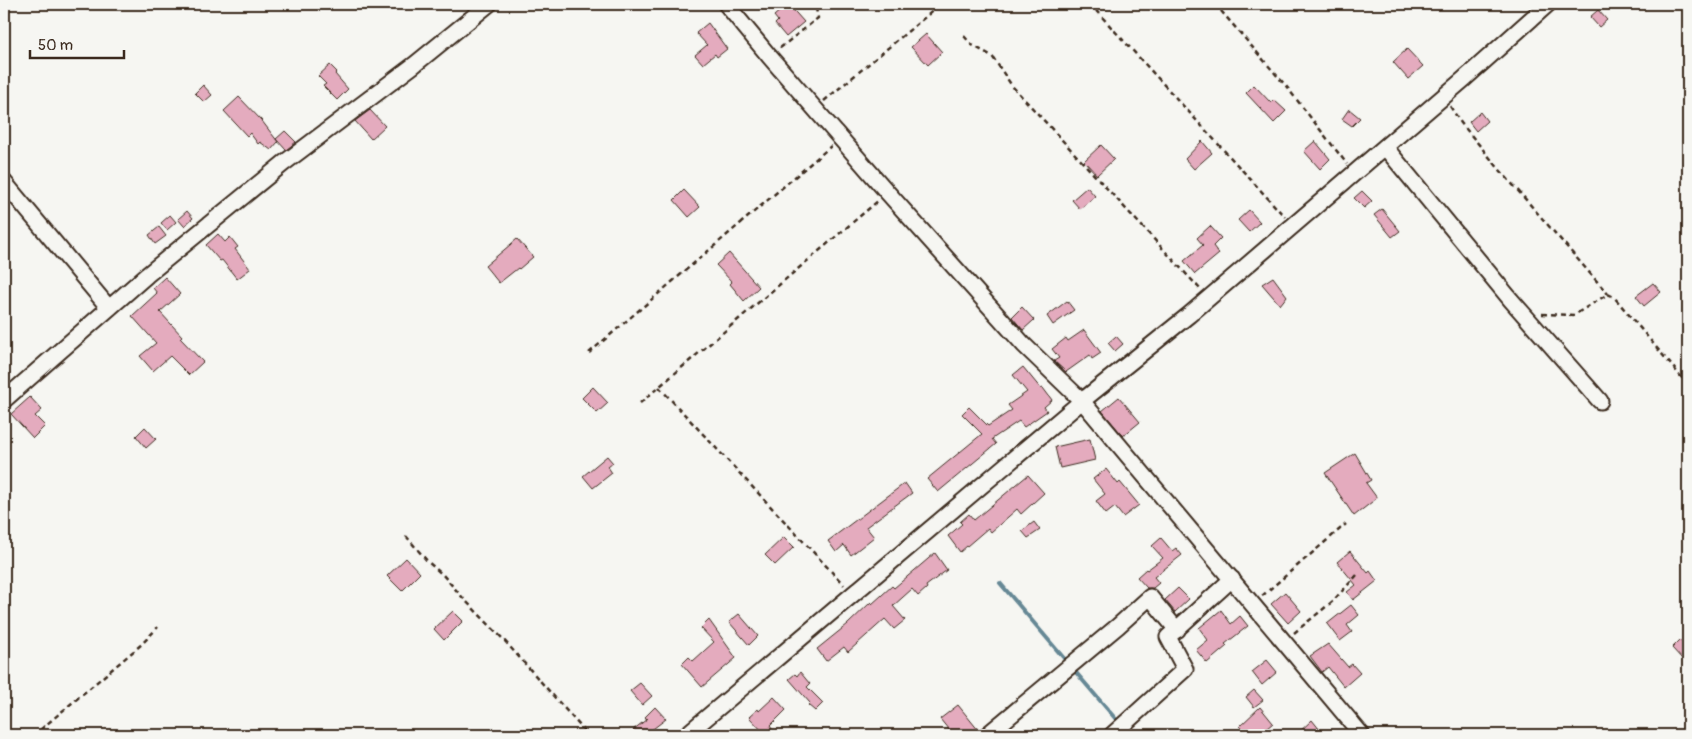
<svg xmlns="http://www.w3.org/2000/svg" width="1692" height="739" font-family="Pangolin,sans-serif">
  <rect width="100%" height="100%" fill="#f6f6f2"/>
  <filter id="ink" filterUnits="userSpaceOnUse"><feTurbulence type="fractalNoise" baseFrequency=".02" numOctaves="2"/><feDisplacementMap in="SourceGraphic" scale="10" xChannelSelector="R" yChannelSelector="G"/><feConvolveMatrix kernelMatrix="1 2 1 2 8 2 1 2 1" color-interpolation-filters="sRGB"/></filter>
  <g filter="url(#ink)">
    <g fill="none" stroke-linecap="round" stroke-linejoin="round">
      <g stroke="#668895" stroke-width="4">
        <path d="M1000 583 1068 663"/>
        <path d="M1073 669 1120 724"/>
      </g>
    </g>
    <g fill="#e4abbe" stroke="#3b2a1e">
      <path d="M788 4 804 22 786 37 775 24 778 21 774 16Z"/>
      <path d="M1598 10 1607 20 1599 27 1590 17Z"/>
      <path d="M708 23 727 49 717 57 715 54 703 64 695 55 707 45 696 33Z"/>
      <path d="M926 34 942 52 928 65 911 47Z"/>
      <path d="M1407 49 1423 66 1408 79 1393 62Z"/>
      <path d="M330 65 337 72 335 74 348 89 337 100 323 86 326 84 318 76Z"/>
      <path d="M203 85 212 95 204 102 195 93Z"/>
      <path d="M1254 85 1271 103 1274 100 1286 111 1274 123 1246 93Z"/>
      <path d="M239 97 262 121 278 142 271 150 260 142 258 144 250 133 247 136 224 111Z"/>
      <path d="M1349 109 1360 118 1352 126 1342 119Z"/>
      <path d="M370 110 385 126 371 139 355 121Z"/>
      <path d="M1480 112 1487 121 1476 131 1469 122Z"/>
      <path d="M285 131 296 142 286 150 276 139Z"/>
      <path d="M1202 141 1212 153 1194 169 1185 159Z"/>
      <path d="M1315 141 1330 159 1320 169 1304 151Z"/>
      <path d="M1101 145 1114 159 1097 175 1084 161Z"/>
      <path d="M1087 187 1095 196 1080 209 1072 200Z"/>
      <path d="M684 190 700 207 689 217 674 200Z"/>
      <path d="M1362 191 1372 201 1364 208 1354 198Z"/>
      <path d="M1382 209 1400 231 1392 237 1374 215Z"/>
      <path d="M1249 210 1260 222 1249 232 1238 220Z"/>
      <path d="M187 211 193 218 184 226 178 219Z"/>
      <path d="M170 215 176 222 167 230 161 223Z"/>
      <path d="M1210 226 1221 238 1213 246 1219 254 1195 274 1184 261 1203 245 1197 238Z"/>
      <path d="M159 227 166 236 155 244 149 235Z"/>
      <path d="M218 234 225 242 230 237 238 247 235 249 250 269 237 279 222 260 220 261 206 245Z"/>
      <path d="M517 239 533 257 519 269 518 268 499 283 485 266Z"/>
      <path d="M729 253 759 287 744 301 730 284 732 282 716 265Z"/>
      <path d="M165 277 180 294 160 312 182 336 180 338 203 362 189 375 170 356 153 371 140 356 156 343 132 316 157 293 153 288Z"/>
      <path d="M1273 277 1287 296 1280 305 1262 284Z"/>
      <path d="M1653 283 1661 292 1644 306 1636 296Z"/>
      <path d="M1067 301 1074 310 1053 325 1047 316Z"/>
      <path d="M1022 307 1034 320 1023 330 1012 317Z"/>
      <path d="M1084 330 1101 353 1092 359 1090 355 1066 372 1054 361 1059 358 1052 349 1066 338 1068 341Z"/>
      <path d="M1116 336 1123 344 1115 351 1108 343Z"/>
      <path d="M1023 367 1041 389 1043 388 1052 400 1044 407 1047 411 1024 427 1019 421 992 439 996 444 938 492 927 479 982 434 962 414 969 407 988 426 1012 410 1008 405 1027 392 1013 375Z"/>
      <path d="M593 387 608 403 597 413 582 398Z"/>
      <path d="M30 397 42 410 35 416 45 426 33 438 11 414Z"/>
      <path d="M1119 397 1140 422 1123 436 1102 411Z"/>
      <path d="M145 427 156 439 146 448 136 436Z"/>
      <path d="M1090 439 1095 460 1060 468 1055 447Z"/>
      <path d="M1355 453 1371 480 1366 483 1377 498 1354 516 1325 473Z"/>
      <path d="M607 456 613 463 608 467 612 473 593 488 583 476Z"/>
      <path d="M1106 469 1118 484 1120 482 1139 505 1123 517 1115 507 1106 514 1096 501 1105 494 1093 479Z"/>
      <path d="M1028 475 1044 493 1021 514 1017 509 991 532 988 528 960 552 948 536 962 524 960 522 969 514 974 520Z"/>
      <path d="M905 483 912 493 866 527 874 537 851 555 844 545 836 552 828 541Z"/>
      <path d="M1034 522 1040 530 1028 538 1022 531Z"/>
      <path d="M784 537 794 547 775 565 765 555Z"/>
      <path d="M1161 538 1172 551 1176 548 1182 555 1154 577 1159 583 1153 588H1147L1137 577 1146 569 1147 570 1163 558 1152 546Z"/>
      <path d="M1350 551 1368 573 1370 571 1377 581 1353 600 1347 592 1356 585 1337 562Z"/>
      <path d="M935 553 947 570 926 586 927 588 918 596 912 589 893 606 905 620 894 629 885 619 848 652 844 647 826 661 817 649 848 624 871 602 872 604 892 586 894 588Z"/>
      <path d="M406 558 420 573 402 591 387 576Z"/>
      <path d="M1178 588 1189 599 1175 612 1165 600Z"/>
      <path d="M1285 592 1301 611 1288 623 1271 604Z"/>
      <path d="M1351 605 1359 615 1347 625 1352 632 1340 641 1327 624Z"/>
      <path d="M1221 610 1231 624 1240 616 1248 626 1225 644 1227 646 1207 663 1196 650 1208 640 1199 628Z"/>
      <path d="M453 611 463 621 444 640 434 629Z"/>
      <path d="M739 614 758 636 749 645 729 622Z"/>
      <path d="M709 620 736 658 702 687 682 664 689 657 693 661 714 642 701 628Z"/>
      <path d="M1680 640 1688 649V655L1683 660 1672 648Z"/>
      <path d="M1328 644 1348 667 1352 664 1360 673 1344 687 1328 667 1322 672 1310 656Z"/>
      <path d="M1267 660 1277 672 1262 685 1252 672Z"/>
      <path d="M800 672 810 684 807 687 823 703 815 711 808 705 810 703 789 679 795 674 797 676Z"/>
      <path d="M640 683 652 696 642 705 630 691Z"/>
      <path d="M1254 690 1263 700 1254 707 1246 697Z"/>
      <path d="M774 697 786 710 770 726 776 735H766L749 717 758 709 759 711Z"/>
      <path d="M958 705 979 731 978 735H953L940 719Z"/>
      <path d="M655 707 666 719 645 735H638L633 730 647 719 645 717Z"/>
      <path d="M1260 707 1273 723 1259 735H1248L1240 726Z"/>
      <path d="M1312 720 1324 735H1296Z"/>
    </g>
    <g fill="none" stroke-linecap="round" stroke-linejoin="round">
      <g stroke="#3b2a1e" stroke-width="19">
        <g id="minor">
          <path d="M726 4 769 56 888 193 1024 345 1082 401 1362 735"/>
          <path d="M1385 147 1511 300 1600 401"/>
          <path d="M4 182 109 308"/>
          <path d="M4 400 147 275 284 163 414 65 489 4"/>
          <path d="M686 735 1082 401 1189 315 1464 79 1548 4"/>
          <path d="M987 735 1118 626 1150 597 1177 630"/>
          <path d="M1112 735 1185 669 1168 637 1232 579"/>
        </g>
      </g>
      <g stroke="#3b2a1e" stroke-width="2.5" stroke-dasharray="5 4" stroke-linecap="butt">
        <path d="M1090 4 1285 217"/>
        <path d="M1215 4 1286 86 1347 164"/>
        <path d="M964 36 972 45 992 56 1012 86 1201 290"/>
        <path d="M780 48 818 18 815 4"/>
        <path d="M824 101 935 9"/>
        <path d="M1450 106 1461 123 1500 170 1608 294"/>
        <path d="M1542 314 1574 315 1608 294 1614 297 1688 385"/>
        <path d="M589 353 831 146"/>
        <path d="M659 387 844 585"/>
        <path d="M640 403 879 200"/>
        <path d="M406 536 428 562 443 575 463 598 503 639 588 735"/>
        <path d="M1262 596 1346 524"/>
        <path d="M1294 633 1333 601 1357 575"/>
        <path d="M34 735 142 644 158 627"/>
      </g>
      <use href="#minor" stroke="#f6f6f2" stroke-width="15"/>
    </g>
  </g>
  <rect width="1692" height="739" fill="none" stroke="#f6f6f2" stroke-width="20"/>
  <rect x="10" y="10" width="1672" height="719" fill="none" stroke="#3b2a1e" stroke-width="2" filter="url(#ink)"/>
  <path d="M30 50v8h94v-8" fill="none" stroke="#3b2a1e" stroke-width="2.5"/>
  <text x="38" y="50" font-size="15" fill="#3b2a1e" stroke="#f6f6f2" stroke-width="4" paint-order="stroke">50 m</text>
</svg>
